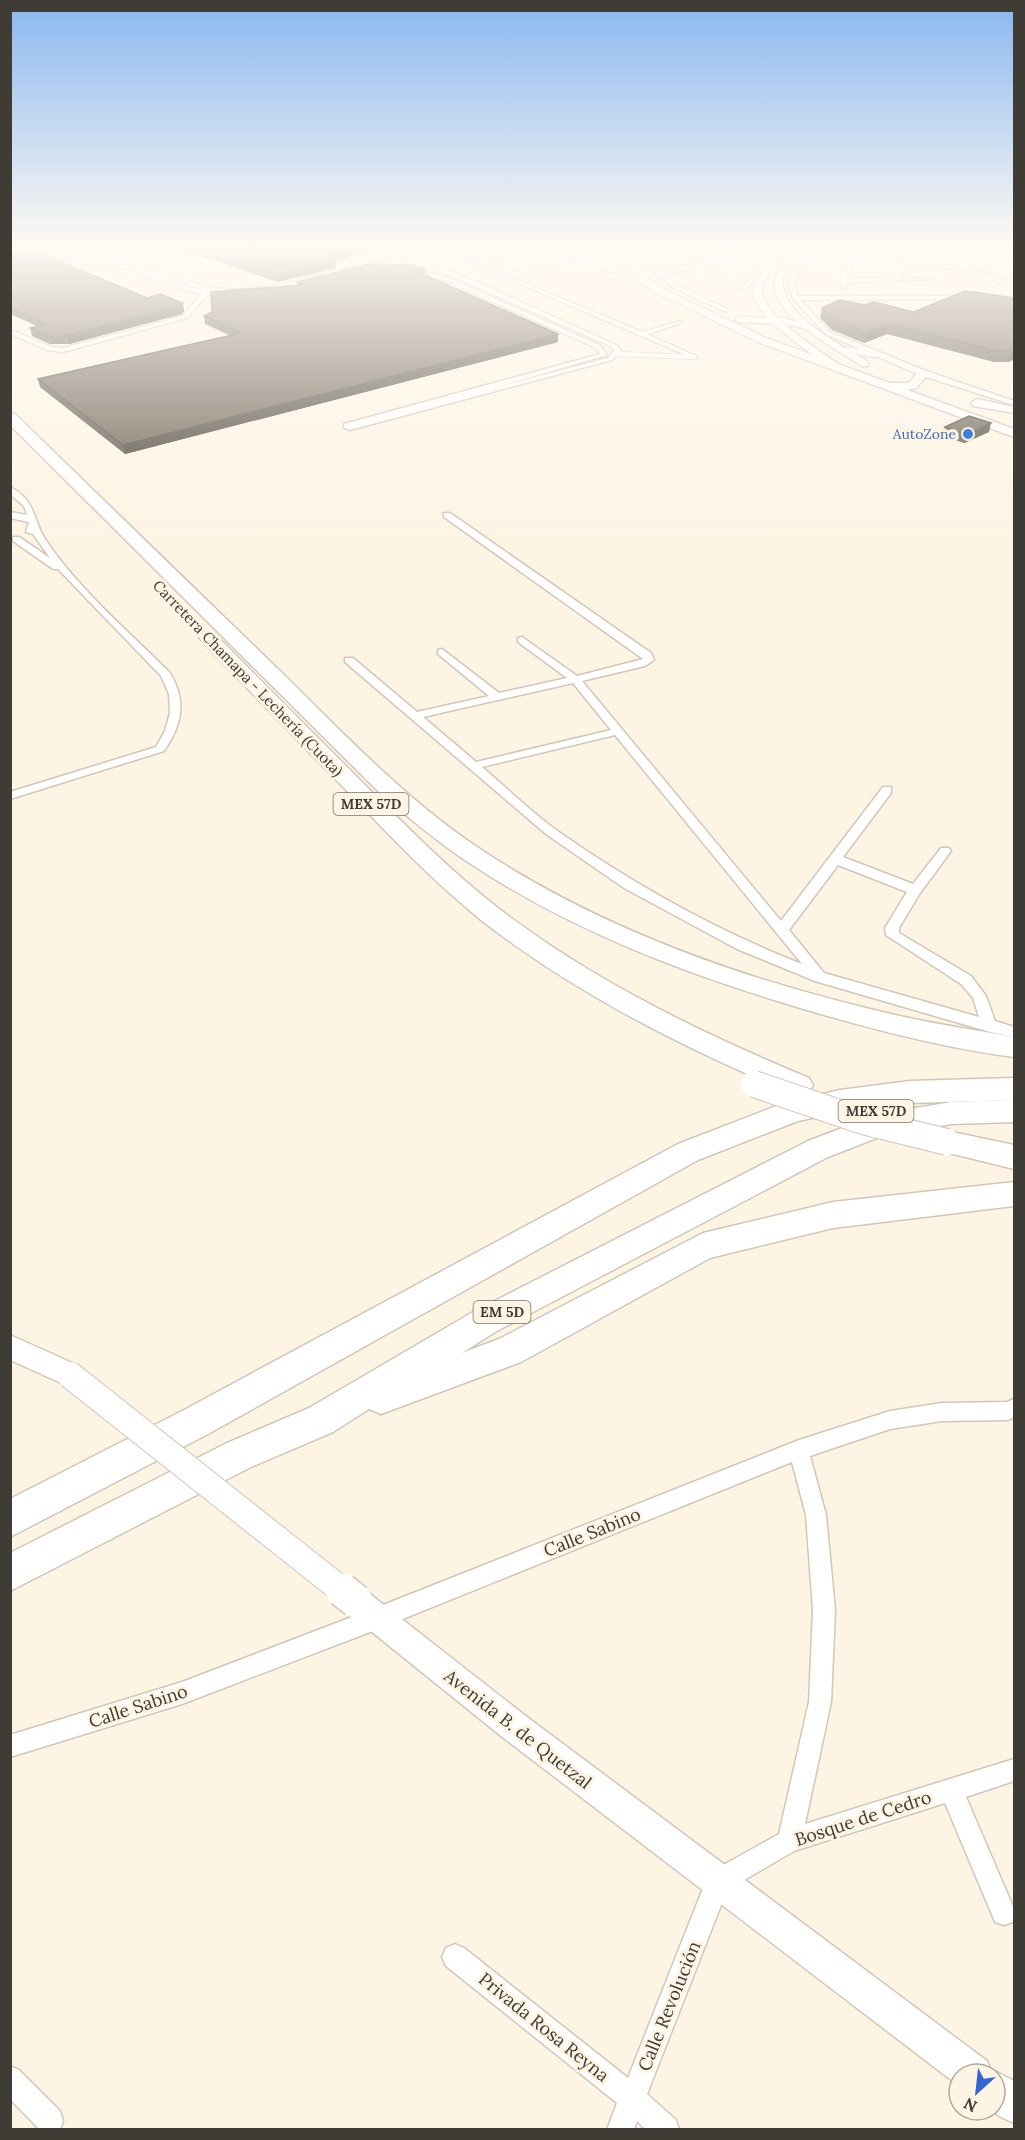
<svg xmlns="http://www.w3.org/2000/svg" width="1025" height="2140" font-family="Lora,serif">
  <rect width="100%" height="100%" fill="#fef4e4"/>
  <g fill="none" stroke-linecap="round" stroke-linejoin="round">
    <g stroke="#d1c7b7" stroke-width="6">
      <path id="pedestrian" d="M617 354 695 357"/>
    </g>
    <g stroke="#d1c7b7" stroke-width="3">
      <g id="minor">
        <path d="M77 248H86L188 287 205 290 168 279 93 248H102C148 266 198 294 249 289 306 284 357 256 415 262 449 267 481 284 512 298 547 314 582 329 616 345L621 351 612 360 350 430 344 428V424L600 354 596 348 449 282 405 268 406 265C339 262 278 300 211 290L233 296 230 298 208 294 187 318 63 352 48 350 10 334V329L51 347 63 348 183 316 202 293 185 290 126 268 100 271 52 253 10 261V257L52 249 102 268 120 265ZM408 266 434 270 456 278 612 347 614 351 608 358 500 386 607 355 601 346 453 280Z"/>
        <path d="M435 248C451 248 465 263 480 263 504 262 526 248 551 248L484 265 505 274 582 257V259L510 277 642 332 681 321V323L647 334 698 357 693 358Z"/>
        <path d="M778 248 786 249 777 253 745 291 694 268 664 274 676 285 728 309 726 312 672 287 650 268 641 265H654L661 271 700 263 674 252 676 249 707 262ZM770 253 743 287 700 267 707 266Z"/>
        <path d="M806 248H812L794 281 797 296H974L972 299 800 300 830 332 926 371 1014 401V405L920 375 826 334 793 299 788 281Z"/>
        <path d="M854 248H860L847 278H894L902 261 900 252 902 248H908L906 252 908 261 900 278 936 279 847 282 848 287 843 288 840 280Z"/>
        <path d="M953 248H959C962 274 994 277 1014 283V287L975 275 962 268 915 271 912 269 959 264 954 257Z"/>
        <path d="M966 248H972L973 256 991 270V272H987L968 258Z"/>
        <path d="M10 487C37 500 32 521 47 542 80 590 129 632 170 673 187 701 182 725 164 751L10 799V792L156 747 165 731 170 713 169 694 161 676 58 569H53L13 541V537H19L50 558 33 534 26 532 29 522 10 518V512L27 515 24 506 10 494Z"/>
        <path d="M444 513H450L651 653 654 660 645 666 582 681 781 921 883 787H891V793L843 857 913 884 941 848H949L951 851 920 893 899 928V933L971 976 986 996 995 1021 1014 1027V1037L990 1032 815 981 737 949 624 888 546 834 345 662V658H353L417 712 489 696 438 654V650L442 649 499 693 567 678 518 642V638L522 637 577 676 643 659 444 517ZM573 683 611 730 476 762 423 717ZM615 735 802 964C715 930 633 884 556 830 530 811 507 788 482 767ZM838 865 907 892 885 928 886 935 961 984 973 998 979 1017 824 973 789 930Z"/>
        <path d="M1014 1399V1417L1008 1420 942 1421 890 1429 810 1456 826 1515 835 1610 831 1702 805 1824 1014 1759V1781L966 1797 1014 1909 1013 1922 1004 1925 995 1922 945 1803 794 1851 727 1890 647 2094 676 2120 679 2130H646L637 2121 634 2130H607L617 2103 446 1966 442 1957 446 1948 455 1944 464 1948 628 2078 709 1873 779 1834 809 1702 813 1610 806 1515 792 1462 378 1629 182 1704 10 1757V1735L182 1682 378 1607 799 1440 890 1411 942 1403 1007 1402Z"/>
        <path d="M10 2066 19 2070 60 2111 63 2121 60 2130H40L10 2099Z"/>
      </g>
    </g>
    <g stroke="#d1c7b7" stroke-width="3">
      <path id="tertiary" d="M554 248H564L619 270 639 272C622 281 569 258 554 248Z"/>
    </g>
    <g stroke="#d1c7b7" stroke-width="3">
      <g id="secondary">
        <path d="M779 248H787C781 258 765 278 762 288 757 312 824 353 842 367V371H836C817 357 747 314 754 288 757 277 773 258 779 248Z"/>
        <path d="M787 254 794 256C790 262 785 270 783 277 777 315 843 345 868 362V366H862C836 348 764 314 776 275 778 268 783 261 787 254Z"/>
        <path d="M10 1335 79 1366 83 1375 79 1384 70 1387 10 1360Z"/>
        <path d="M356 1586 366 1591 523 1714 987 2061 992 2073 995 2071 1014 2081V2123L1001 2117 991 2110H995V2074H959V2086L501 1736 346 1611 341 1601 346 1591Z"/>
      </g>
    </g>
    <g stroke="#d1c7b7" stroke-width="3">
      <g id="primary">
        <path d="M614 248H623L638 270 659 287 766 338 890 383H909L919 371H927L929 373 916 388 907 390 1014 429V437L758 342 653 291 632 274Z"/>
        <path d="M740 317 784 318 809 325 804 328 784 324 736 322V318Z"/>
        <path d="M846 347 875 351 881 354 875 357 842 352 841 350Z"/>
        <path d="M977 399 1014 407V413L973 406 971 403Z"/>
      </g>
    </g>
    <g stroke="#d1c7b7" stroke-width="3">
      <g id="motorway">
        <path d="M10 413 15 414C103 500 192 586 281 672 344 734 406 800 480 849 603 931 751 982 895 1015 935 1024 975 1030 1014 1037V1057C944 1048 875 1030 807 1010 689 975 571 931 468 862 439 843 412 820 385 798L10 425Z"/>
        <path d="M208 632 214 633C263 683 312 732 362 782 406 826 449 870 498 908 593 981 699 1032 809 1078L813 1085 809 1092 799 1096 789 1092C680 1046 575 993 481 920 433 881 390 836 347 791 298 741 250 691 202 641L199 637 202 633Z"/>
        <path d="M1014 1078V1100L910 1103 840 1112 798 1121 698 1160 208 1434 10 1537V1499L184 1410 678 1144 784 1103 840 1090 910 1081Z"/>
        <path d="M1014 1100V1122L952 1124 882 1136 828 1157 495 1332 462 1353 499 1339 703 1233 833 1202 1014 1182V1206L833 1228 710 1258 521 1362 381 1414 369 1409 333 1432 251 1467 10 1591V1553L227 1443 309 1408 473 1312 808 1141 879 1114 952 1102Z"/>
        <path d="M947 1131 1014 1145V1169L937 1150 933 1142 937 1134Z"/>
      </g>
    </g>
    <use href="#pedestrian" stroke="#fff" stroke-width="4.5"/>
    <use href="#minor" fill="#fff" fill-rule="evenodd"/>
    <use href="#tertiary" fill="#fff" fill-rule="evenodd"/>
    <use href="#secondary" fill="#fff" fill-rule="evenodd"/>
    <use href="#primary" fill="#fff" fill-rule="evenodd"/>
    <use href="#motorway" fill="#fff" fill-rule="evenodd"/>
    <g stroke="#d1c7b7" stroke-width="28" stroke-linecap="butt">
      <path id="secondary-bridge-far1" d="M70 1375 344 1592"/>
    </g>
    <g stroke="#d1c7b7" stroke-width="36" stroke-linecap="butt">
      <path id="secondary-bridge" d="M342 1590 356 1601"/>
    </g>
    <g stroke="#d1c7b7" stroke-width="28" stroke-linecap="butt">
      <path id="motorway-bridge" d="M754 1084 866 1122 947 1142"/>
    </g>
    <use href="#secondary-bridge-far1" stroke="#fff" stroke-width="26"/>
    <use href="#secondary-bridge" stroke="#fff" stroke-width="33"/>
    <use href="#motorway-bridge" stroke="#fff" stroke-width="26"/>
  </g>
  <g fill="#575044">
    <path d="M179 248H376V249L336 261V268L277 282Z"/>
    <path d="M10 256 147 298 184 311 182 314 69 344H50L32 336 30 328 37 326 10 314Z"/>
    <path d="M425 269V275L558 334V342L125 454 40 387 38 379 231 336 205 324 204 316 297 285V282Z"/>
    <path d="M1014 298V359L1009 362H994L887 334 864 343 832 330 820 318 822 308 865 305 914 312Z"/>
    <path d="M945 427 989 432 964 443 943 436Z"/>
  </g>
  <g fill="#474137">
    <path d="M354 248 376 249 336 261V268L277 282 276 275 312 261Z"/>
    <path d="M425 269V277L416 271Z"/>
    <path d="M183 303 184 311 182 314 69 344 67 336Z"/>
    <path d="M889 324 887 334 864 343 866 333Z"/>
    <path d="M558 334V342L125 454 123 445Z"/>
    <path d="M1014 350V359L1009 362 1012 351Z"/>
    <path d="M991 423 989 432 964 443 967 435Z"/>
  </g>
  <g fill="#655d4f" stroke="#474137" stroke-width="1.5">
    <path d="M199 248H354L312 261H336L276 275Z"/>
    <path d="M35 251 147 298 160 294 183 303 180 306 67 336H48L30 328 46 324 10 307V256Z"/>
    <path d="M371 264 412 265 425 269 416 271 558 334 123 445 38 379 241 333 204 316 212 312 211 292 304 285 297 282Z"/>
    <path d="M965 291 1014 298V350L1012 351H998L889 324 866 333 834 320 822 308 840 300 865 305 874 302 914 312Z"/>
    <path d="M969 416 991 423 967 435 945 427Z"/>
  </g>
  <linearGradient id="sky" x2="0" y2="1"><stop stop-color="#89b7f0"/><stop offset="0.45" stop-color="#fffaf3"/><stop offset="1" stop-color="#fffaf3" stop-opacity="0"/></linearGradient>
  <rect width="1025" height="548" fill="url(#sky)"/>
  <circle fill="#3f7fe0" stroke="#fef4e4" stroke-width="2" cx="968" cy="434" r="6"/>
  <g text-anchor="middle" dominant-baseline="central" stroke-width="6" stroke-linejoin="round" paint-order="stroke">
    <g font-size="14" fill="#366cbe" stroke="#fef4e4" text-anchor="end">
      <text x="956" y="434">AutoZone</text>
    </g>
    <g fill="#fef4e4" stroke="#78726a" stroke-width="1.5">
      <rect x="333.5" y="793" width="75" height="22" rx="4.5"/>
      <rect x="838.5" y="1100" width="75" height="22" rx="4.5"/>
      <rect x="473.5" y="1301" width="57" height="22" rx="4.5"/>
    </g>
    <g font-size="14" font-weight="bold" fill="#3f3b35">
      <text x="371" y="804">MEX 57D</text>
      <text x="876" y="1111">MEX 57D</text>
      <text x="502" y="1312">EM 5D</text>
    </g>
    <g font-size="15" fill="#3f3b35" stroke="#fef4e4">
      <text transform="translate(248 678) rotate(46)">Carretera Chamapa - Lechería (Cuota)</text>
    </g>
    <g font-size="18" fill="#3f3b35" stroke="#fef4e4">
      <text transform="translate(592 1532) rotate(-22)">Calle Sabino</text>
      <text transform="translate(138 1706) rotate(-18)">Calle Sabino</text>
      <text transform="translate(518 1729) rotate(38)">Avenida B. de Quetzal</text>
      <text transform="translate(863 1818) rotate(-18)">Bosque de Cedro</text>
      <text transform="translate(669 2006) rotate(-68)">Calle Revolución</text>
      <text transform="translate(544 2027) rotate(39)">Privada Rosa Reyna</text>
    </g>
  </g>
  <rect width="1025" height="2140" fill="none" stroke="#3f3b35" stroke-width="24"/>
  <g transform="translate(977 2092) rotate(207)"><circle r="28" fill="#fef4e4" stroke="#b2aa9e" stroke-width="1.5"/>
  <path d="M0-4.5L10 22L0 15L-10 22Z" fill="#3666d5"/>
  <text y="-9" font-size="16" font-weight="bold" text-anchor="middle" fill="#3f3b35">N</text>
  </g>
</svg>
